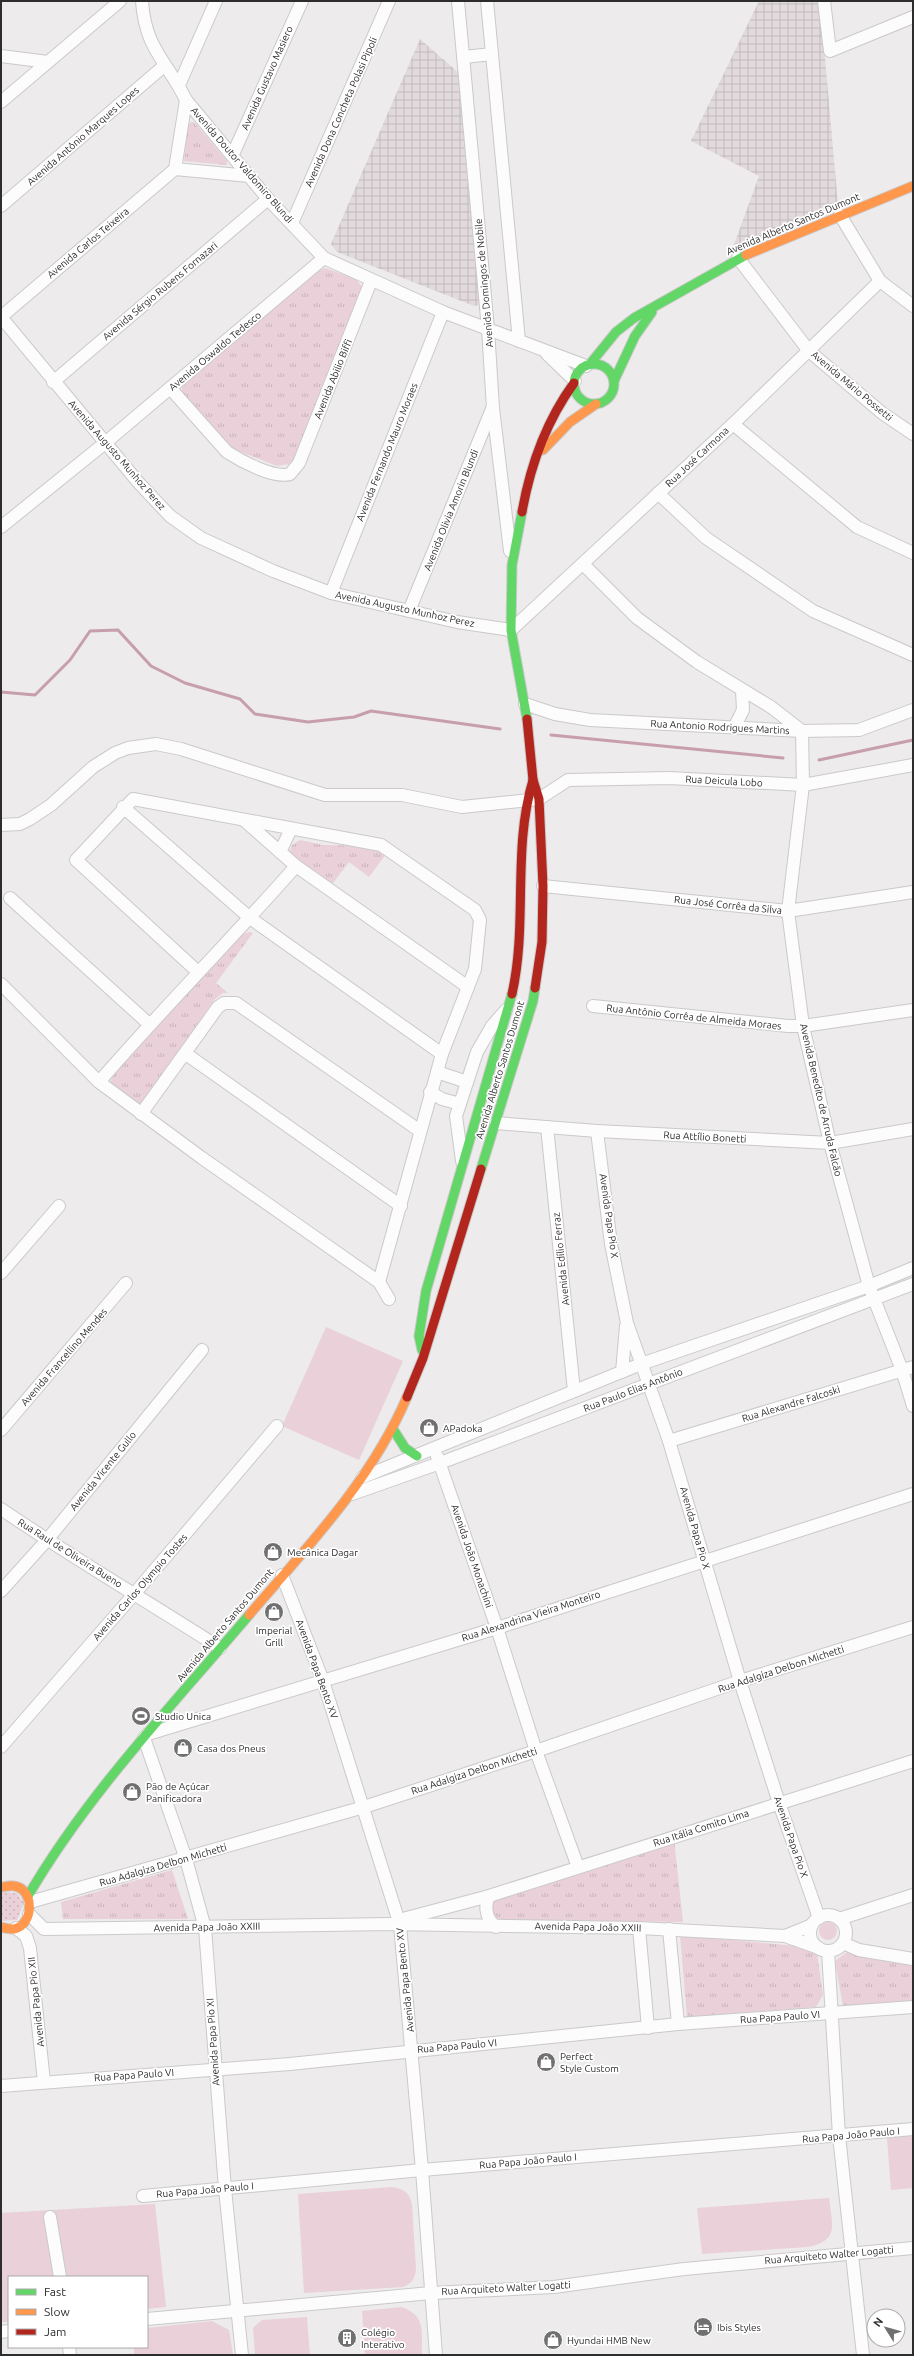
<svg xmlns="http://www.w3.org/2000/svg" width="914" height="2356" font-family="Ubuntu,sans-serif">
  <defs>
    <pattern id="industrial-grid" width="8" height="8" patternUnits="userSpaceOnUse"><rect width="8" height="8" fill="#e1d9dc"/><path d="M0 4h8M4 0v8" fill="none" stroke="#c1bbbd"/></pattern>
    <pattern id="park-tufts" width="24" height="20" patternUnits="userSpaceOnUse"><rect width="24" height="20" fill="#ead0d8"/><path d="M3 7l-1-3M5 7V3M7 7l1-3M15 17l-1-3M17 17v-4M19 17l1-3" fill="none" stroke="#c9b3ba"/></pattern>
    <pattern id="garden-dots" width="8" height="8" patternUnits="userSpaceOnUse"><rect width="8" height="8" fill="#ead0d8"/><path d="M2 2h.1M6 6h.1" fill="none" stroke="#c9b3ba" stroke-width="1.8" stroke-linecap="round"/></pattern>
  </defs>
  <rect width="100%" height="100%" fill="#edebec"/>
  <g fill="url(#industrial-grid)">
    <path d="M759 1H820L838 205 732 250 759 176 691 141Z"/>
    <path d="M420 39 460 74 480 302 479 305 474 306 337 252 331 244Z"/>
  </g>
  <g fill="#ead0d8">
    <path d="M326 1327 403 1361 359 1460 282 1426Z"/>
    <circle cx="828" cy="1931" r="9"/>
    <path d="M913 2135V2188L891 2190 887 2138Z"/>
    <path d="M392 2187C404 2189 410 2193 412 2205L416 2269C415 2279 412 2283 403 2287L304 2293 298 2194Z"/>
    <path d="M829 2198C832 2225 840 2240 808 2247L702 2254 697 2208Z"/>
    <path d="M155 2204 166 2307 147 2309V2277H9V2322H1V2213Z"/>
    <path d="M402 2307C427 2317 421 2331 422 2355H365L362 2311Z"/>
    <path d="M307 2317 310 2355H255L253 2328 262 2320Z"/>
    <path d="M212 2321 229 2330 233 2355H134V2347H147V2328Z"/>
  </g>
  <g fill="url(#park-tufts)">
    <path d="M191 122H194L227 161V165L184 161 188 125Z"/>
    <path d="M325 268 356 279 362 287 297 456 289 464 277 466 236 450 227 445 181 392 184 382 320 270Z"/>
    <path d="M300 840 323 845 380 846 389 850 369 877 349 862 330 887 289 854 292 845Z"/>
    <path d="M249 932 253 933 216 983 228 993H223L215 999 141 1103 139 1104 110 1083 113 1075 241 935Z"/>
    <path d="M674 1839 683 1922 500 1920C492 1915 490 1908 495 1899Z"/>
    <path d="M172 1870 188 1919H63L61 1902Z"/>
    <path d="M680 1935 806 1947 817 1954 823 1995 816 2007 687 2017Z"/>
    <path d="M847 1952 913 1963V2002L843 2007 835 1961Z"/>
  </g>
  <path fill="url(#garden-dots)" d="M1 1892 17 1893 24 1903 17 1920 1 1921Z"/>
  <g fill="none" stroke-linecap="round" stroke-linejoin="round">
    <g stroke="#c79eab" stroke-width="3">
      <path d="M1 692 35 695 70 660 90 631 118 630 151 666 185 683 240 699 255 714 308 722 354 717 371 711 500 729"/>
      <path d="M551 735 783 758"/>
      <path d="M819 760 913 740"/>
    </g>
    <g stroke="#cbc9ca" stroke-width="14">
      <g id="street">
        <path d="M142 1C145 49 167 61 186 100L268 199 324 258 443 312 586 366"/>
        <path d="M458 1 488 329 493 408 510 551"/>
        <path d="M487 1 519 341"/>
        <path d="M824 1 830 51 913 17"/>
        <path d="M1 56 48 62"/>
        <path d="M464 57 492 54"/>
        <path d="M179 85 216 1"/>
        <path d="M1 102 120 1"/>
        <path d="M233 154 302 1"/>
        <path d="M175 169 249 176"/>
        <path d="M1 206 164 66"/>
        <path d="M840 215 880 281 913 306"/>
        <path d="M292 223 389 1"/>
        <path d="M738 258 809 351 882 413 913 434"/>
        <path d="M1 317 138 482 170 516 201 538 273 571 331 593 457 622 511 630 733 424 880 281"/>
        <path d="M1 317 175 169 186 100"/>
        <path d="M547 354 575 381"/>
        <path d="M53 382 268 199"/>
        <path d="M170 388 227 452C241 461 274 479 290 474L299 463 371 281"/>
        <path d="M733 424 857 527 913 553"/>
        <path d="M658 493 706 538 813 611 913 655"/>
        <path d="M1 527 105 443 324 258"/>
        <path d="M583 564 637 618 697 662 771 707 802 731 803 785 788 911 803 1026 830 1143 869 1286 902 1370 913 1406"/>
        <path d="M331 593 443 312"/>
        <path d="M409 611 492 409"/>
        <path d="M525 704 555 714 590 720 802 731 859 730 913 710"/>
        <path d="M735 726 743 710 742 691"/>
        <path d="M123 807 250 918 442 1054"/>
        <path d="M245 821 296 866 468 987"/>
        <path d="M1 825 20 824 30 819 51 805 93 767 115 753 128 748 156 744 181 749 325 795H402L462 807 539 799 568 780 669 778 803 785 913 765"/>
        <path d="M280 852 291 829"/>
        <path d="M543 886 788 911 913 892"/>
        <path d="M10 898 149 1024"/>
        <path d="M198 972 76 860 133 799 381 845 475 910 480 920 475 969 442 1054 379 1282"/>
        <path d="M1 984 99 1082 202 1158 379 1282 389 1299"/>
        <path d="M593 1006 788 1026H803L913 1010"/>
        <path d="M186 1054 401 1206"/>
        <path d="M437 1072 467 1082"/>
        <path d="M99 1082C163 1008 232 939 296 866"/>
        <path d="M430 1092 442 1099 460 1104"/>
        <path d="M141 1114 218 1007 224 1003H236L420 1131"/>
        <path d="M496 1123 597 1131 830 1143 913 1129"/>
        <path d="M547 1127 574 1391"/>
        <path d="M597 1131 611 1244 627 1323 669 1441 740 1681 779 1803 819 1918"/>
        <path d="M462 1161 456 1116 477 1052 492 1026 506 1010"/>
        <path d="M1 1273 59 1206"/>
        <path d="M622 1372 626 1326"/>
        <path d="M1 1430 126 1283"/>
        <path d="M669 1441 913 1367"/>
        <path d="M437 1456 497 1628 536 1751 578 1867"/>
        <path d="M363 1477 641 1364 869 1286 913 1268"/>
        <path d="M352 1494 440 1463 913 1284"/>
        <path d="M1 1509C73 1558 147 1601 220 1648"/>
        <path d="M282 1575 323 1681 400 1925 422 2170 436 2355"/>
        <path d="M1 1591 47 1540 202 1350"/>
        <path d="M148 1734 497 1628 913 1494"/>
        <path d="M144 1738 186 1859 205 1928 225 2189 242 2355"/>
        <path d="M1 1747 135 1593 277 1426"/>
        <path d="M489 1896C484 1907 486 1919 496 1927"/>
        <path d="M30 1902 364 1807 536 1751 740 1681 913 1627"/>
        <path d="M29 1914 44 1929 390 1924 639 1928 785 1936 819 1948"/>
        <circle cx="828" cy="1933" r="18"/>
        <path d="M839 1919 913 1895"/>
        <path d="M399 1920 489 1896 913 1761"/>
        <path d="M16 1928 26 1936 30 1948 44 2082"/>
        <path d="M639 1928 648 2028"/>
        <path d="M669 1929 678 2024"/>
        <path d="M785 1936 812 1925"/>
        <path d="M843 1943 859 1950 913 1959"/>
        <path d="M828 1951 839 2136 863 2355"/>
        <path d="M1 2086 290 2064 678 2024 913 2007"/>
        <path d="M143 2196 422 2170 913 2129"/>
        <path d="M50 2217 60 2277"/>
        <path d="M147 2319 431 2293 554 2287 684 2269 913 2248"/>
        <path d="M1 2332 9 2331"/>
        <path d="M69 2347 70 2355"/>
      </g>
    </g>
    <g stroke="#cbc9ca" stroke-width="11">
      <g id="fast">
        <path d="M590 364 616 332 634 318 746 255"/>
        <circle cx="594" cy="384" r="20"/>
        <path d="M614 381 635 336 652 312"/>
        <path d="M522 512 512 565 511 630 527 719"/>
        <path d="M481 1169 533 1001 535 988"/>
        <path d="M422 1350 419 1336 426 1291 512 994"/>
        <path d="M393 1429 405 1448 417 1456"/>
        <path d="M28 1896C88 1793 172 1706 249 1615"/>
      </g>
    </g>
    <g stroke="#cbc9ca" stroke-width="11">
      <g id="slow">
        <path d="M746 255 913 186"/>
        <path d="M543 450 570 422 596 404"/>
        <path d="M249 1615C308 1546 371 1481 407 1397"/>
        <path d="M1 1887C5 1887 10 1885 14 1886 35 1889 34 1925 14 1929 10 1929 5 1928 1 1927"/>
      </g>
    </g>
    <g stroke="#cbc9ca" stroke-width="11">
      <g id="jam">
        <path d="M522 512C530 467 547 420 574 383"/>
        <path d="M527 719 533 780 539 799 543 886 542 942 535 988"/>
        <path d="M512 994C528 923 512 850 533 780"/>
        <path d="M407 1397 423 1358 481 1169"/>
      </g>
    </g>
    <use href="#street" stroke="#fcfcfc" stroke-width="12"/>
    <use href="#fast" stroke="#63d668" stroke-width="9"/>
    <use href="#slow" stroke="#ff974d" stroke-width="9"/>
    <use href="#jam" stroke="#b3261e" stroke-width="9"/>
  </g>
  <defs>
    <g id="shop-disc" transform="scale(1)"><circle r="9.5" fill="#717070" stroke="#fff"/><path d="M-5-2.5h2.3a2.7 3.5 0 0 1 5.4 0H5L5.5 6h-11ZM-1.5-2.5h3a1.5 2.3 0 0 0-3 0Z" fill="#fff"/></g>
    <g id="stadium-disc" transform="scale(1)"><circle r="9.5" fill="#717070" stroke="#fff"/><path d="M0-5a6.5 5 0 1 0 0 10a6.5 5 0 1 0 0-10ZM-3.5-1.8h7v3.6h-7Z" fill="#fff"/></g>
    <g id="hotel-disc" transform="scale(1)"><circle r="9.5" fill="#717070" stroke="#fff"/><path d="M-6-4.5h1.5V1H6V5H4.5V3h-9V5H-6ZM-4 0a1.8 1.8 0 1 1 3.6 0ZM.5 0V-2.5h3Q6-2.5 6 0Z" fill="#fff"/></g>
    <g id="building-disc" transform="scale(1)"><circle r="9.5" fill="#717070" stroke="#fff"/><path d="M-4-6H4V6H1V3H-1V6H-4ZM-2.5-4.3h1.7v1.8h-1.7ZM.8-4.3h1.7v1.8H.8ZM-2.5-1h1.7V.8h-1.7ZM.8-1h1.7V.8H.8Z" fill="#fff"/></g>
  </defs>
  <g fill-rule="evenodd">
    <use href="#shop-disc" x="429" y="1428"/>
    <use href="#shop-disc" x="273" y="1552"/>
    <use href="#shop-disc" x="274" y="1612"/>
    <use href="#stadium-disc" x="141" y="1716"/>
    <use href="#shop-disc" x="183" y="1748"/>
    <use href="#shop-disc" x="132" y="1792"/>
    <use href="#shop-disc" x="546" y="2062"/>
    <use href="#hotel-disc" x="703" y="2327"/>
    <use href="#building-disc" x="347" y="2338"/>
    <use href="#shop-disc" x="553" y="2340"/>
  </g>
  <g text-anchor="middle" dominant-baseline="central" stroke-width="3.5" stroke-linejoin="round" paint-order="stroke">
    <g font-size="10" fill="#2e2d2d" stroke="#fff">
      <text transform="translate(267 78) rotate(-66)">Avenida Gustavo Masiero</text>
      <text transform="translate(341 112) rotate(-66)">Avenida Dona Concheta Polasi Pipoli</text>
      <text transform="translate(83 136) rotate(-41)">Avenida Antônio Marques Lopes</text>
      <text transform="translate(242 165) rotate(49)">Avenida Doutor Valdomiro Blundi</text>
      <text transform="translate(793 224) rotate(-23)">Avenida Alberto Santos Dumont</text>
      <text transform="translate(88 243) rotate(-40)">Avenida Carlos Teixeira</text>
      <text transform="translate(484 283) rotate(-95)">Avenida Domingos de Nobile</text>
      <text transform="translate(160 291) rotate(-40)">Avenida Sérgio Rubens Fornazari</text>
      <text transform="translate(215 351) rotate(-40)">Avenida Oswaldo Tedesco</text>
      <text transform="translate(333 379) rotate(-68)">Avenida Abilio Biffi</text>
      <text transform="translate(852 386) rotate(40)">Avenida Mário Possetti</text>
      <text transform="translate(387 452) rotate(-68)">Avenida Fernando Mauro Moraes</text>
      <text transform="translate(117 455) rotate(49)">Avenida Augusto Munhoz Perez</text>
      <text transform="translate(697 457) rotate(-43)">Rua José Carmona</text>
      <text transform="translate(451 510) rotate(-68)">Avenida Olivia Amorin Blundi</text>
      <text transform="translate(405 609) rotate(12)">Avenida Augusto Munhoz Perez</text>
      <text transform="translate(720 727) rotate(3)">Rua Antonio Rodrigues Martins</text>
      <text transform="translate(724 781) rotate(3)">Rua Deicula Lobo</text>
      <text transform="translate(728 905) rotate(6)">Rua José Corrêa da Silva</text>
      <text transform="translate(694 1017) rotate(6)">Rua Antônio Corrêa de Almeida Moraes</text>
      <text transform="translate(500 1070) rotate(-73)">Avenida Alberto Santos Dumont</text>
      <text transform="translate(821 1100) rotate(77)">Avenida Benedito de Arruda Falcão</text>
      <text transform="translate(705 1137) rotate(3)">Rua Attílio Bonetti</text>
      <text transform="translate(609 1216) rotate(82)">Avenida Papa Pio X</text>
      <text transform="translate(561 1259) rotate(-96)">Avenida Edílio Ferraz</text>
      <text transform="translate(64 1357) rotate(-49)">Avenida Francellino Mendes</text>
      <text transform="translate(633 1390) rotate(-21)">Rua Paulo Elias Antônio</text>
      <text transform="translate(791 1404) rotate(-17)">Rua Alexandre Falcoski</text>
      <text transform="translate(103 1471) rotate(-51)">Avenida Vicente Gullo</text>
      <text transform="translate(695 1528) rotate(74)">Avenida Papa Pio X</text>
      <text transform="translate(70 1553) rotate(32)">Rua Raul de Oliveira Bueno</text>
      <text transform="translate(472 1556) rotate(71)">Avenida João Monachini</text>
      <text transform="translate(140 1587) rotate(-49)">Avenida Carlos Olympio Tostes</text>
      <text transform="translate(531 1616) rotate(-18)">Rua Alexandrina Vieira Monteiro</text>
      <text transform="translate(225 1625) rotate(-50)">Avenida Alberto Santos Dumont</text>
      <text transform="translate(317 1669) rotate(70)">Avenida Papa Bento XV</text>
      <text transform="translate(781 1669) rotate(-18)">Rua Adalgiza Delbon Michetti</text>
      <text transform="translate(474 1771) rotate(-18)">Rua Adalgiza Delbon Michetti</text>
      <text transform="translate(701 1828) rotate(-18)">Rua Itália Comito Lima</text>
      <text transform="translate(791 1837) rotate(71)">Avenida Papa Pio X</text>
      <text transform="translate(163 1865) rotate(-16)">Rua Adalgiza Delbon Michetti</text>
      <text transform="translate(207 1927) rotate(-1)">Avenida Papa João XXIII</text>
      <text transform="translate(588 1927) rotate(1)">Avenida Papa João XXIII</text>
      <text transform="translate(405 1980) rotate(-96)">Avenida Papa Bento XV</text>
      <text transform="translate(36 2002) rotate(-96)">Avenida Papa Pio XII</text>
      <text transform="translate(780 2017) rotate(-4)">Rua Papa Paulo VI</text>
      <text transform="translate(213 2042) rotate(-94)">Avenida Papa Pio XI</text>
      <text transform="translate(457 2046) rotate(-5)">Rua Papa Paulo VI</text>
      <text transform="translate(134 2075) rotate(-4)">Rua Papa Paulo VI</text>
      <text transform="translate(851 2135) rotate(-5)">Rua Papa João Paulo I</text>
      <text transform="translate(528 2161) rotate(-5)">Rua Papa João Paulo I</text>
      <text transform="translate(205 2190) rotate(-5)">Rua Papa João Paulo I</text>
      <text transform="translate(829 2255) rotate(-5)">Rua Arquiteto Walter Logatti</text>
      <text transform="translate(506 2288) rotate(-3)">Rua Arquiteto Walter Logatti</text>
    </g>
    <g font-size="10" fill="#2e2d2d" stroke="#fff" text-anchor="start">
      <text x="443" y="1428">APadoka</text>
      <text x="287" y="1552">Mecânica Dagar</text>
      <text x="274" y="1630" text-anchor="middle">Imperial<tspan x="274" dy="12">Grill</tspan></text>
      <text x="155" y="1716">Studio Unica</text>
      <text x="197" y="1748">Casa dos Pneus</text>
      <text x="146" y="1786">Pão de Açúcar<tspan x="146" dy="12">Panificadora</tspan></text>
      <text x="560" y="2056">Perfect<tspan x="560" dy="12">Style Custom</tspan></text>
      <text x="717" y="2327">Ibis Styles</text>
      <text x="361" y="2332">Colégio<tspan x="361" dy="12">Interativo</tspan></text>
      <text x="567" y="2340">Hyundai HMB New</text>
    </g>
  </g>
  <rect width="914" height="2356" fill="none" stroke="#2e2d2d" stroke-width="4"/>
  <rect x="8" y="2276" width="140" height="72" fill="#ffffff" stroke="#ababab"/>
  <rect x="16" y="2289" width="20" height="6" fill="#63d668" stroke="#ababab"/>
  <text x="44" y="2296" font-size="12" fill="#2e2d2d">Fast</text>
  <rect x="16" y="2309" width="20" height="6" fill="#ff974d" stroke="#ababab"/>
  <text x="44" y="2316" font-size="12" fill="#2e2d2d">Slow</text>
  <rect x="16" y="2329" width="20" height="6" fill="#b3261e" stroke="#ababab"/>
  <text x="44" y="2336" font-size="12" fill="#2e2d2d">Jam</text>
  <g transform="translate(886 2328) rotate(307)"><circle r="19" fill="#ffffff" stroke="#ababab"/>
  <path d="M0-3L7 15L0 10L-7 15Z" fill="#717070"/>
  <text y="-6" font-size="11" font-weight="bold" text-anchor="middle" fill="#2e2d2d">N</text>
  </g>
</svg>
